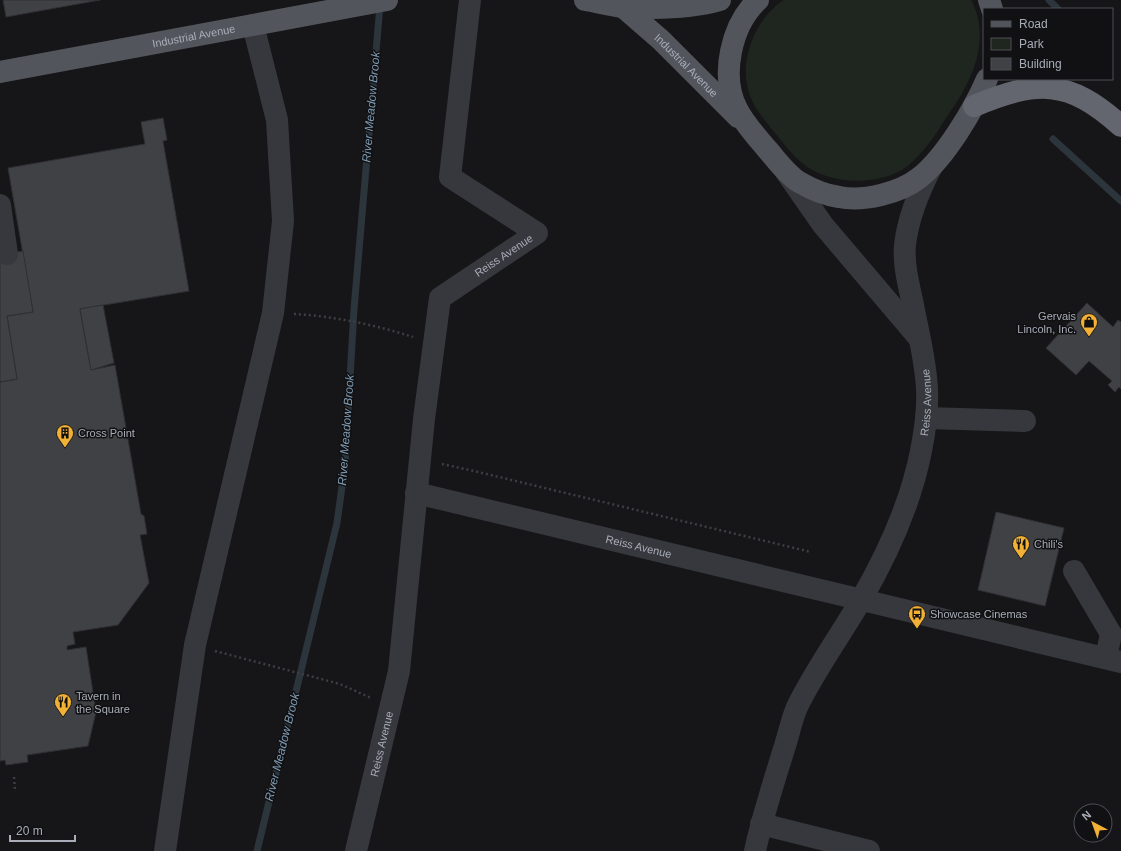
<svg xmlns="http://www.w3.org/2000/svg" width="1121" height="851" font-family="Helvetica,sans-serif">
  <rect width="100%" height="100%" fill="#161618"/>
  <path fill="#1e261f" d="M784 0H971C989 33 977 70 958 100 943 122 929 148 909 165 883 186 836 185 809 168 795 159 785 145 775 133 763 118 750 104 747 84 741 54 758 16 784 0Z"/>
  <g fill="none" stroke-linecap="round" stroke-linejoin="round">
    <g stroke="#2c353c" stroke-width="7">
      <path d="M1049 0 1058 9"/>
      <path d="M1053 139 1121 201"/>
      <path d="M257 851 337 523 345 465 354 309 380 5"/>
    </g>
  </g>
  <g fill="#404145" stroke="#303034">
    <path d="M3 0H100L6 17Z"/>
    <path d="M163 118 167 140 163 141 189 291 80 309 91 370 115 365 141 514 144 516 147 534 140 535 149 583 118 625 73 632 75 644 67 646V650L86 647 96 712 88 746 27 755 28 762 6 765 5 760 0 761V382L17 379 7 316 33 312 8 168 145 144 141 122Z"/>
    <path d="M23 251 33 312 7 316 17 379 0 382V255Z"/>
    <path d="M1087 303 1113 327 1118 320 1121 322V389L1119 387 1115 392 1108 385 1112 381 1089 361 1076 375 1046 348Z"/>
    <path d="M103 305 114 363 91 370 80 309Z"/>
    <path d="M996 512 1064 528 1045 606 978 590Z"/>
  </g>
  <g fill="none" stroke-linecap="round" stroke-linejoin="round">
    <g stroke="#3d3f44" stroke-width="2.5" stroke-dasharray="2 3" stroke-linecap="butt">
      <path d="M294 314C333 316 376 325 413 337"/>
      <path d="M442 464 474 471 811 552"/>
      <path d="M215 651 340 684 371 698"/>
      <path d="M14 777 15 790"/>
    </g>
    <g stroke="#37383d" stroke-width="22">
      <path d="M786 172 823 225 918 337"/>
      <path d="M0 205 7 254"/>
      <path d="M926 418 1025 421"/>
      <path id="s1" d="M416 493 1121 662"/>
      <path d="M1074 571 1111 634 1106 658"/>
      <path d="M761 824 869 851"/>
      <path d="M165 851 195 645 273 313 283 221 277 120 253 25"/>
      <path id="s2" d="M356 851 399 671 424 419 440 298 537 233 450 177 470 0"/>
      <path id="s3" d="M755 851C762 818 773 785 783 752 788 738 791 721 797 707 815 670 840 636 861 600 887 555 911 502 921 451 925 431 928 410 927 390 926 363 919 336 914 310 910 289 903 267 905 245 908 217 919 191 932 166"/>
    </g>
    <g stroke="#53555c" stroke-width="22">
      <path d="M585 0C598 2 611 6 624 7 656 9 689 9 720 0"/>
      <path d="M758 0C731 25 720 76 737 109 744 123 755 135 766 148 776 159 786 174 799 182 811 189 825 195 839 197 863 202 900 193 919 178 945 158 974 109 987 79"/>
      <path d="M989 0 992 9"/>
      <path id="s4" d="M623 7 661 40 738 117"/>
      <path id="s5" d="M0 72 387 0"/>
    </g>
    <path stroke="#63666e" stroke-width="22" d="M974 106C1037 80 1068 78 1121 126"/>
  </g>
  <defs>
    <g id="shop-pin" transform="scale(0.9)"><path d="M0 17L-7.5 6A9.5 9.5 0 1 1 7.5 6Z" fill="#f2b134" stroke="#111113"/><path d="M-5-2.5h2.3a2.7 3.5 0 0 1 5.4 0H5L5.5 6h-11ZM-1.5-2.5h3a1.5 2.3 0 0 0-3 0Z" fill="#111"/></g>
    <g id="building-pin" transform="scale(0.9)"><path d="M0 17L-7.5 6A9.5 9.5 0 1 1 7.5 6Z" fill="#f2b134" stroke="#111113"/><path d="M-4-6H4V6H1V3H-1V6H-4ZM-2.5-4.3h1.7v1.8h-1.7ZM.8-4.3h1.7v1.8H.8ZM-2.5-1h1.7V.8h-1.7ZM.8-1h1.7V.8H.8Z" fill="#111"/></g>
    <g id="restaurant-pin" transform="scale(0.9)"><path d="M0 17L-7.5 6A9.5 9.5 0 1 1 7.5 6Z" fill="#f2b134" stroke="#111113"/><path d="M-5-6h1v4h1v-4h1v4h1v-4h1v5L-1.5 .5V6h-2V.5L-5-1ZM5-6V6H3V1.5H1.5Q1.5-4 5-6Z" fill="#111"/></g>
    <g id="bus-pin" transform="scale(0.9)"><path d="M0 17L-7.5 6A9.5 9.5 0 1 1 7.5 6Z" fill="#f2b134" stroke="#111113"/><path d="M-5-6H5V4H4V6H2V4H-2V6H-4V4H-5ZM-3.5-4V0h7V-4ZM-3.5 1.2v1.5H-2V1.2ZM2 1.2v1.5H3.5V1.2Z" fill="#111"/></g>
  </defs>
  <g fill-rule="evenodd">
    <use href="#shop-pin" x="1089" y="322"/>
    <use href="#building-pin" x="65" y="433"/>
    <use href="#restaurant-pin" x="1021" y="544"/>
    <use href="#bus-pin" x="917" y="614"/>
    <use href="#restaurant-pin" x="63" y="702"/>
  </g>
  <g text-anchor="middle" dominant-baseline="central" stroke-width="3" stroke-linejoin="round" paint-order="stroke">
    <g font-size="11" fill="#a8adb8" stroke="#111113">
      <text stroke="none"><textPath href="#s5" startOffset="197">Industrial Avenue</textPath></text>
      <text stroke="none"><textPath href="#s4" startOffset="86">Industrial Avenue</textPath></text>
      <text stroke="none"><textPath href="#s2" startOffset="637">Reiss Avenue</textPath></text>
      <text stroke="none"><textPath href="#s3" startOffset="485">Reiss Avenue</textPath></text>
      <text stroke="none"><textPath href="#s1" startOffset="229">Reiss Avenue</textPath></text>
      <text stroke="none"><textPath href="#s2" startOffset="110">Reiss Avenue</textPath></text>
    </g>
    <g font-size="11" fill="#a8adb8" stroke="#111113" text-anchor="start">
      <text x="1076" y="316" text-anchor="end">Gervais<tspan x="1076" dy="13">Lincoln, Inc.</tspan></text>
      <text x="78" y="433">Cross Point</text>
      <text x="1034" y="544">Chili's</text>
      <text x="930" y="614">Showcase Cinemas</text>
      <text x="76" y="696">Tavern in<tspan x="76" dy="13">the Square</tspan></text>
    </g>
    <g font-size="12" font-style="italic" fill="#7f9bb3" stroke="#111113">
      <text transform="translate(371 107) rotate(-85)">River Meadow Brook</text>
      <text transform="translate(346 430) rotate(-86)">River Meadow Brook</text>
      <text transform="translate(282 747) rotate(-76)">River Meadow Brook</text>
    </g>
  </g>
  <rect x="983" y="8" width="130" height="72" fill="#111113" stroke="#4d4f55"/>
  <rect x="991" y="21" width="20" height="6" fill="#53555c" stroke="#4d4f55"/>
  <text x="1019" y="28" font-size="12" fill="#a8adb8">Road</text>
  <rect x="991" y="38" width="20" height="12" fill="#1e261f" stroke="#4d4f55"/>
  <text x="1019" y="48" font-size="12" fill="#a8adb8">Park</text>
  <rect x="991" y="58" width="20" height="12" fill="#404145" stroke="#4d4f55"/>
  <text x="1019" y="68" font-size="12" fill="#a8adb8">Building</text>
  <g transform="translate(1093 823) rotate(319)"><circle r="19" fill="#111113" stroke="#4d4f55"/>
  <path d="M0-3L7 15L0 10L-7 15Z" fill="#f2b134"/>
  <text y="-6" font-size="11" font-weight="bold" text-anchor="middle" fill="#a8adb8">N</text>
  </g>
  <path d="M10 835v6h65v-6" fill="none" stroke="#a8adb8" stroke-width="2"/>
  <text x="16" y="835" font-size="12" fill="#a8adb8" stroke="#111113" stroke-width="3" paint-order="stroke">20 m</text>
</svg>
